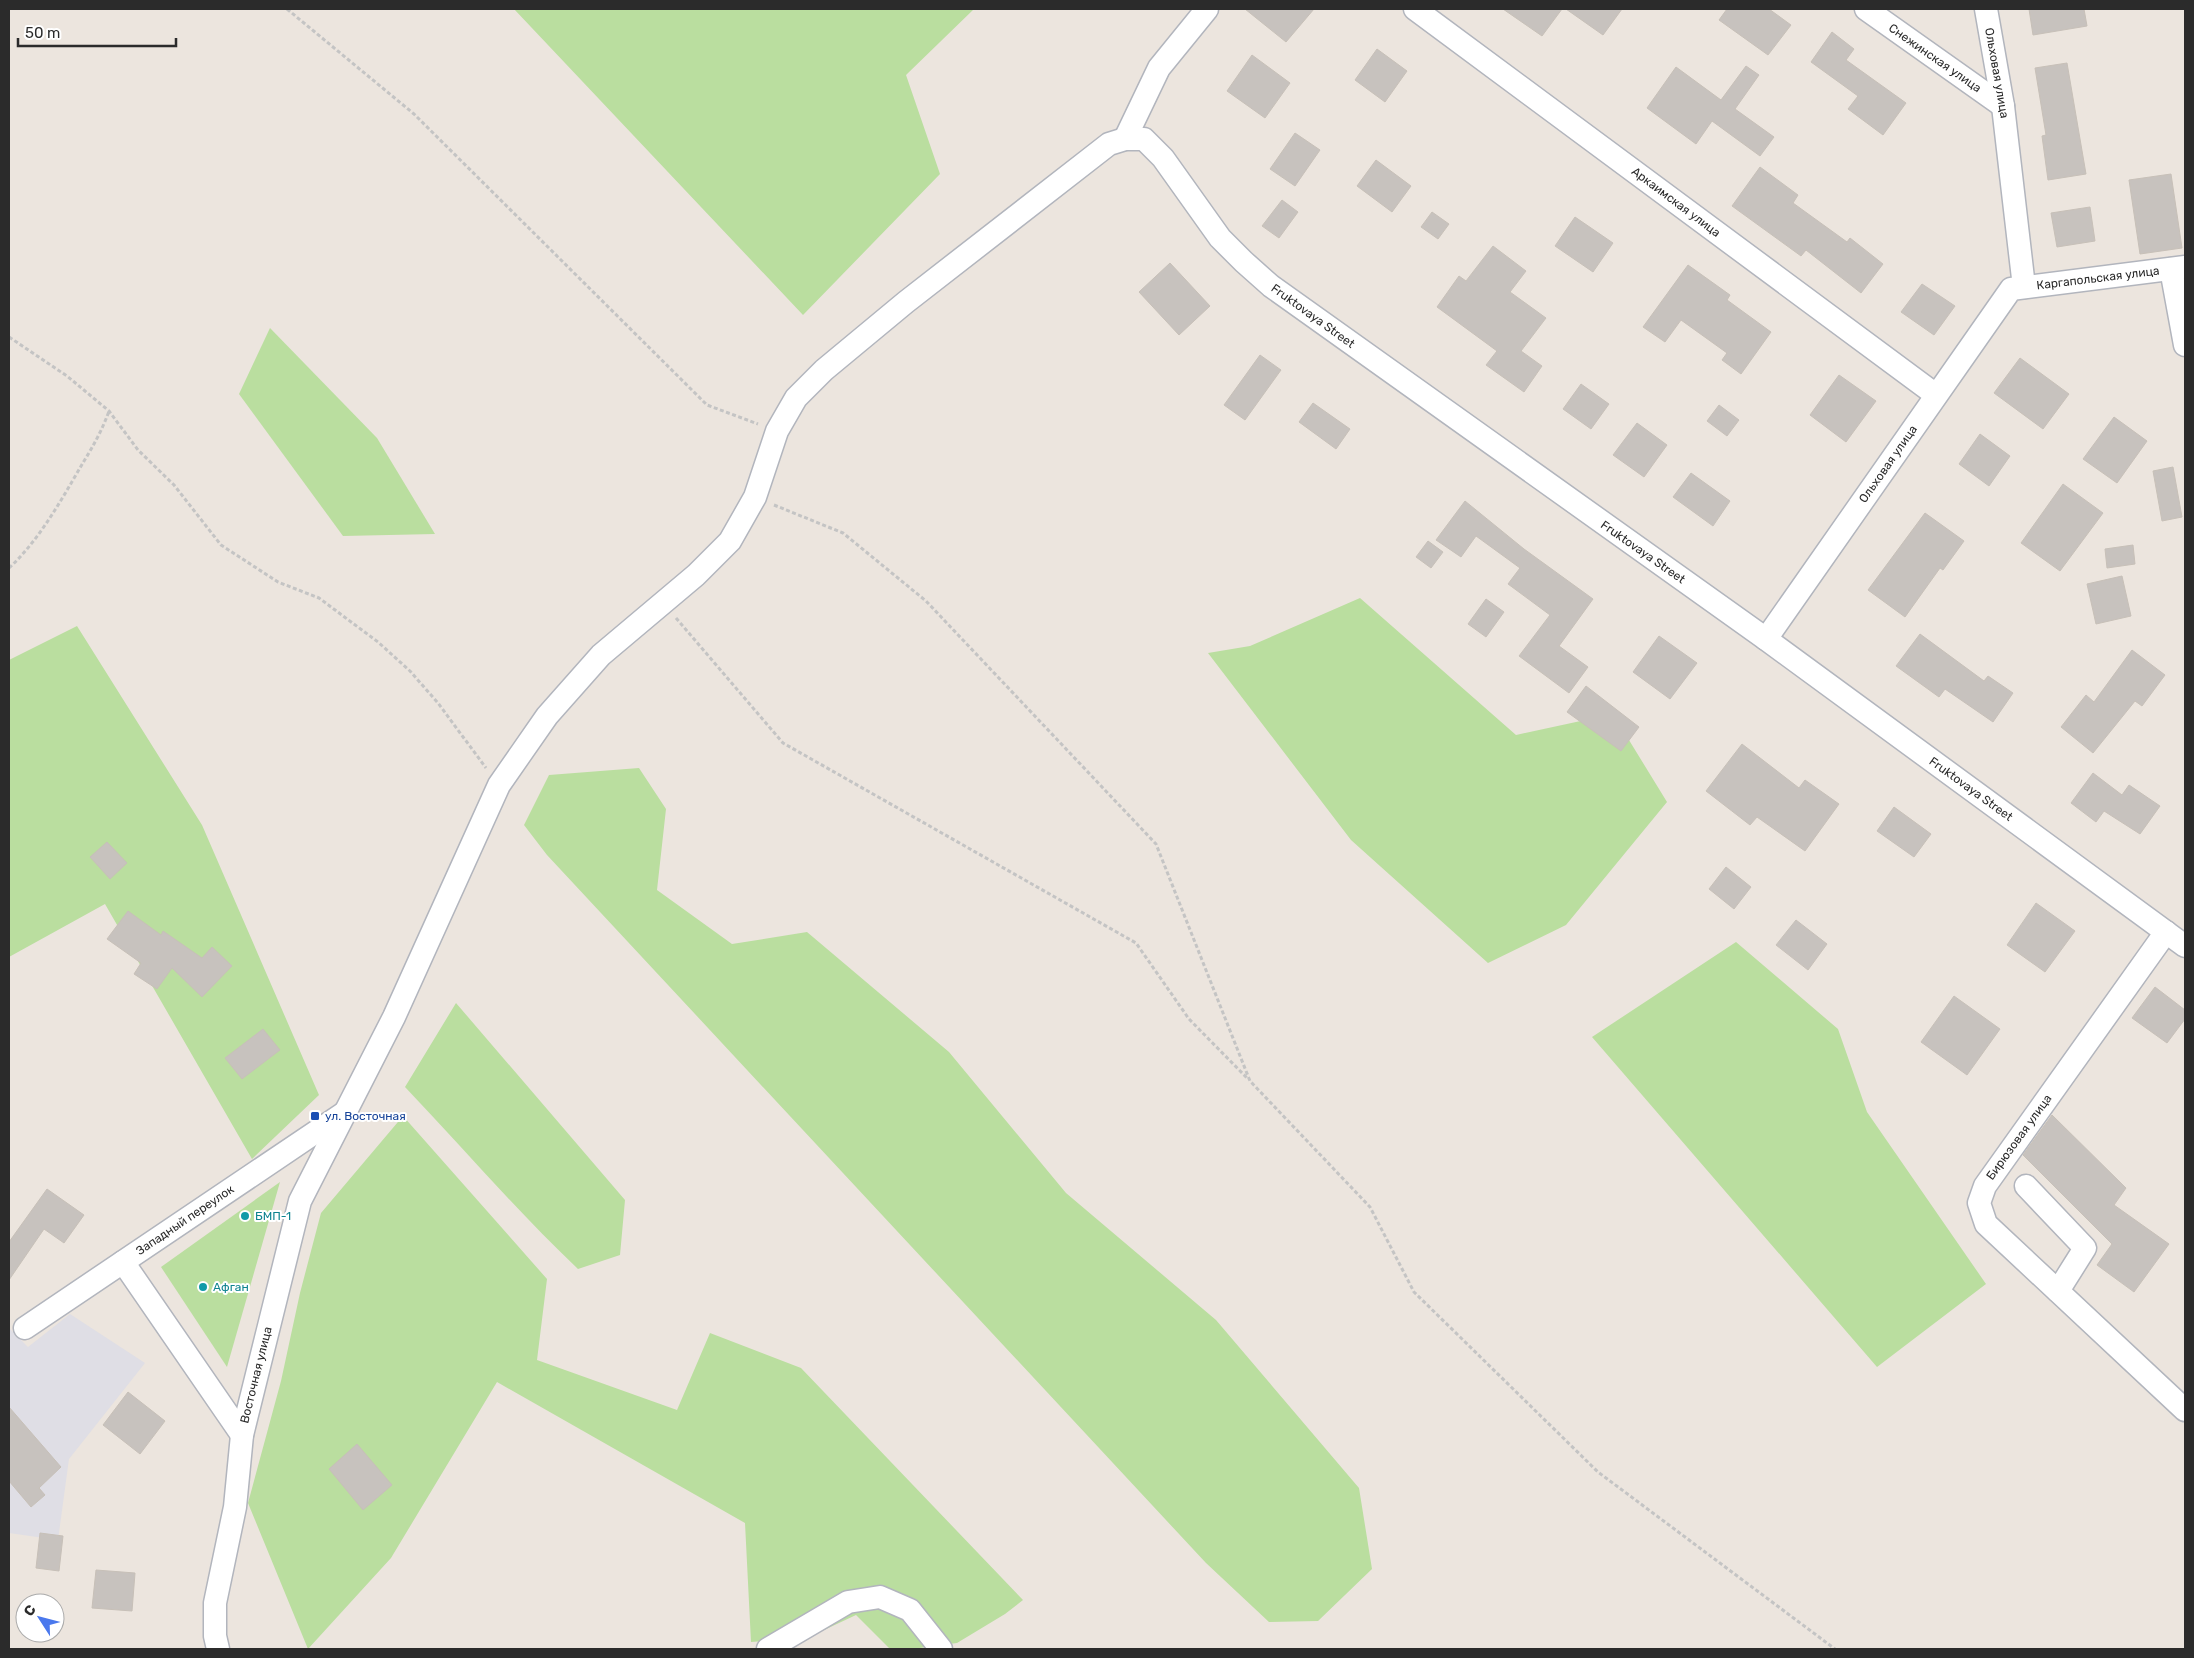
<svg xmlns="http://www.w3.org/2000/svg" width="2194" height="1658" font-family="Rubik,sans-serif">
<rect width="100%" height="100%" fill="#ece5de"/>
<path fill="#dfdee5" d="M70,1314L145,1363L69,1459L58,1540L9,1533V1328L28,1347Z"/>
<g fill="#bade9f">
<path d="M514,9H974L906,75L940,174L803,315Z"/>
<path d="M270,328L377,438L435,534L343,536L239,394Z"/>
<path d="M1360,598L1516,735L1613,714L1667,802L1566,925L1488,963L1351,840L1208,653L1250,646Z"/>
<path d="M77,626L202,825L319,1095L252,1159L105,904L9,957V660Z"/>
<path d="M639,768L666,809L657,890L732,944L807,932L949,1052L1066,1193L1216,1320L1359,1488L1372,1569L1318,1621L1269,1622L1206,1563L547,855L524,825L549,775Z"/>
<path d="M1736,942L1838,1029L1867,1112L1986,1284L1877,1367L1592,1037Z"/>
<path d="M456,1003L625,1200L620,1255L578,1269C517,1211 463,1148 405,1087Z"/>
<path d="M403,1116L547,1279L537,1360L677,1410L710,1333L801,1368L1023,1600L1005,1614L957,1643L912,1649H890L856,1615L807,1638L751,1642L745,1523L497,1382L391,1558L308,1649L248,1503L281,1381L300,1293L321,1213Z"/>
<path d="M280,1182L227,1367L161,1267Z"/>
</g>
<g fill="#c7c2be" stroke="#c7c0b8">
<path d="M1245,9H1314L1286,42Z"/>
<path d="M1503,9H1562L1542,36Z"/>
<path d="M1566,9H1622L1603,35Z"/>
<path d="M1727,9H1769L1791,25L1768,55L1719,20Z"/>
<path d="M2029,9H2084L2087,26L2033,35Z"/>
<path d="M1832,32L1854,49L1846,60L1906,103L1883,135L1848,109L1858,96L1811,62Z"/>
<path d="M1377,49L1407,71L1385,102L1355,80Z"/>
<path d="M1252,55L1290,83L1265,118L1227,91Z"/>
<path d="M2067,63L2086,174L2048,180L2042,136L2046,135L2035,68Z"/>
<path d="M1746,66L1759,75L1735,109L1774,137L1760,156L1712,121L1696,144L1647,108L1676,67L1721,100Z"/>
<path d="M1295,133L1320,150L1295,186L1270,169Z"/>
<path d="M1376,160L1411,186L1392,212L1357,186Z"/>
<path d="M1760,167L1798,195L1793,203L1847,242L1850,238L1883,264L1861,293L1806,250L1801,256L1732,206Z"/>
<path d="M2171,174L2182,248L2140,254L2129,180Z"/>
<path d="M1282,200L1298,212L1279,238L1262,226Z"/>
<path d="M2090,207L2095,241L2057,247L2051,213Z"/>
<path d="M1432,212L1449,224L1438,239L1421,227Z"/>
<path d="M1575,217L1613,243L1593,272L1555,246Z"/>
<path d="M1493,246L1526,271L1510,292L1546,318L1521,351L1542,366L1524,392L1486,365L1497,351L1437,307L1459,276L1466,281Z"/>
<path d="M1170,263L1210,306L1179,335L1139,292Z"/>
<path d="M1688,265L1730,295L1727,300L1771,332L1741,374L1722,360L1727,353L1681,320L1665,342L1643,327Z"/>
<path d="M1922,284L1955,306L1934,335L1901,312Z"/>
<path d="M1260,355L1281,370L1245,420L1224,405Z"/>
<path d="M2020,358L2069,394L2043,429L1994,393Z"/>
<path d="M1839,375L1876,401L1846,442L1810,415Z"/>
<path d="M1581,384L1609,404L1591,429L1563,409Z"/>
<path d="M1313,403L1350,429L1336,449L1299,422Z"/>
<path d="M1719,405L1739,420L1727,436L1707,421Z"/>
<path d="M2114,417L2147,441L2117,483L2083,459Z"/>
<path d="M1637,423L1667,445L1644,477L1613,455Z"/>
<path d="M1980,434L2010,456L1989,486L1959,464Z"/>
<path d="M2173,467L2182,517L2162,521L2153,471Z"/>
<path d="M1691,473L1730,501L1713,526L1673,497Z"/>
<path d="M2063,484L2103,513L2060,571L2021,543Z"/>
<path d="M1465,501L1524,549L1593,599L1559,646L1588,667L1569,693L1519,656L1550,615L1508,584L1520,568L1476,536L1461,557L1436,540Z"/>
<path d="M1925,513L1964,541L1943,570L1940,568L1905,617L1868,590Z"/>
<path d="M1428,541L1443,552L1431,568L1416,557Z"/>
<path d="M2133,545L2135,564L2107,568L2105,549Z"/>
<path d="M2122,576L2131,616L2096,624L2087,584Z"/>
<path d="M1486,599L1504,612L1486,637L1468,624Z"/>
<path d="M1920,634L1984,681L1988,676L2013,693L1993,722L1945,689L1939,697L1896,666Z"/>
<path d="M1659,636L1697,663L1670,699L1633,672Z"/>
<path d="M2132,650L2165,675L2142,706L2135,701L2093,753L2061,727L2086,695L2094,702Z"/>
<path d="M1586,686L1639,727L1621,751L1567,712Z"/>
<path d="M1742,744L1799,788L1805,780L1839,804L1805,851L1757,817L1750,825L1706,791Z"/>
<path d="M2093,773L2122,795L2129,785L2160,806L2140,834L2104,811L2096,822L2071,803Z"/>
<path d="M1894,807L1931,834L1914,857L1877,831Z"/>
<path d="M107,842L127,863L110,879L90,857Z"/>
<path d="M1726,867L1751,887L1734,909L1709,889Z"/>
<path d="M2036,903L2075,931L2045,972L2007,945Z"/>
<path d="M128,911L161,935L163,931L202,958L212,947L232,966L202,997L172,968L157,989L134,974L141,963L107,939Z"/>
<path d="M1796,920L1827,944L1808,970L1776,945Z"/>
<path d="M2155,987L2185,1010V1019L2167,1043L2132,1018Z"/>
<path d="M1954,996L2000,1029L1967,1075L1921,1042Z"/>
<path d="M263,1029L280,1050L242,1079L225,1058Z"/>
<path d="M2052,1115L2126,1188L2114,1205L2169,1244L2134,1292L2097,1265L2112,1244L2023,1155Z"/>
<path d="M47,1189L84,1215L64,1243L44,1229L9,1280V1242Z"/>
<path d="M128,1392L165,1421L140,1454L103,1425Z"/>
<path d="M9,1407L61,1467L39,1488L45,1495L31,1507L9,1481Z"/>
<path d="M357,1444L392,1485L363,1510L329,1469Z"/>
<path d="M40,1533L63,1536L59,1571L36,1568Z"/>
<path d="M96,1570L135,1573L132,1611L92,1608Z"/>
</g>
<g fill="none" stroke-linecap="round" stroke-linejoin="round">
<defs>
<g id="minor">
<path d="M1415,9L1936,395"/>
<path d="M1866,9L2003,106"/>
<path d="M1986,9L2003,106L2024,287"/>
<path d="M1125,139L1159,68L1207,9"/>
<path d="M2171,269L2185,345"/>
<path d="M1766,639L2011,289L2185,267"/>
<path d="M2166,932L1985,1186L1979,1203L1986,1224L2185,1410"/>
<path d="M2026,1186L2085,1248L2058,1291"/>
<path d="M123,1262L242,1435"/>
<path d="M25,1328L344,1113"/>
<path d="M218,1649L215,1636V1603L235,1507L242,1435L300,1201L394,1017L499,785L547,716L601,655L696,575L730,541L755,497L777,431L796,398L824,370L906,302L1109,144L1125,139H1144L1163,158L1220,238L1244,262L1271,286L1766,639L2185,946"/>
<path d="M768,1649L848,1602L880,1597L910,1610L941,1649"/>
</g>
</defs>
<use href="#minor" stroke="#b2b5bd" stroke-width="25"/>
<g stroke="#c4c4c4" stroke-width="3" stroke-dasharray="4 2.5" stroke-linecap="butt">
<path d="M287,9L414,114L707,405L758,424"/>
<path d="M9,337L67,376L109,411L138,450L174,485L221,545L278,582L319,598L378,642L410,671L438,703L486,768"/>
<path d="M774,505L843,533L926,601L1156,844L1250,1081L1370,1207L1414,1292L1598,1472L1835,1649"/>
<path d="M9,568C35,544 55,511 73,480C87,455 99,439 109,411"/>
<path d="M676,618L783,743L1136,943L1189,1019L1248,1079"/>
</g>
<use href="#minor" stroke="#fff" stroke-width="22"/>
</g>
<rect fill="#1a4fb4" stroke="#fff" stroke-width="2" x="310" y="1111" width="10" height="10" rx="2.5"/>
<g fill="#0f9aa8" stroke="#fff" stroke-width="2">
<circle cx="245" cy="1216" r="5"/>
<circle cx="203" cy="1287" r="5"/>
</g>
<g text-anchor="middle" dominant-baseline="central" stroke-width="4" stroke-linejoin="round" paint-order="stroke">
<g font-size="12" fill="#2b2b2b" stroke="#fff">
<text transform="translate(1935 58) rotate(35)">Снежинская улица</text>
<text transform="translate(1997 73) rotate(80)">Ольховая улица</text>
<text transform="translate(1676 202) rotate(37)">Аркаимская улица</text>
<text transform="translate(2098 278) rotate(-7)">Каргапольская улица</text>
<text transform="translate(1313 316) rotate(36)">Fruktovaya Street</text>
<text transform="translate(1888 464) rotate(-55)">Ольховая улица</text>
<text transform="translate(1643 552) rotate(35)">Fruktovaya Street</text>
<text transform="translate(1971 789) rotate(36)">Fruktovaya Street</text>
<text transform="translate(2019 1137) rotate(-54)">Бирюзовая улица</text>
<text transform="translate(185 1220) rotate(-34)">Западный переулок</text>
<text transform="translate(256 1375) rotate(-76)">Восточная улица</text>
</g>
<g font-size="12" fill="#164399" stroke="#fff" text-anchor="start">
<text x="325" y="1116">ул. Восточная</text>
</g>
<g font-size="12" fill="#0d838f" stroke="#fff" text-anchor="start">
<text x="255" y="1216">БМП-1</text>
<text x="213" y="1287">Афган</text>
</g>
</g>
<rect width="2194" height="1658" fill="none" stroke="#2b2b2b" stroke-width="20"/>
<g transform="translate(40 1618) rotate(306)"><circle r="24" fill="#ffffff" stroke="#aaaaaa"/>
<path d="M0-4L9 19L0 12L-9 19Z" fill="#4a78ed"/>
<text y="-8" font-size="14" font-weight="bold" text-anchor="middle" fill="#2b2b2b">С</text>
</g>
<path d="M18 38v8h158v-8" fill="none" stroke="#2b2b2b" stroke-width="2.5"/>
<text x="25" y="38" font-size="15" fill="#2b2b2b" stroke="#ffffff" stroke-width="4" paint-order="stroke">50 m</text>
</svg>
